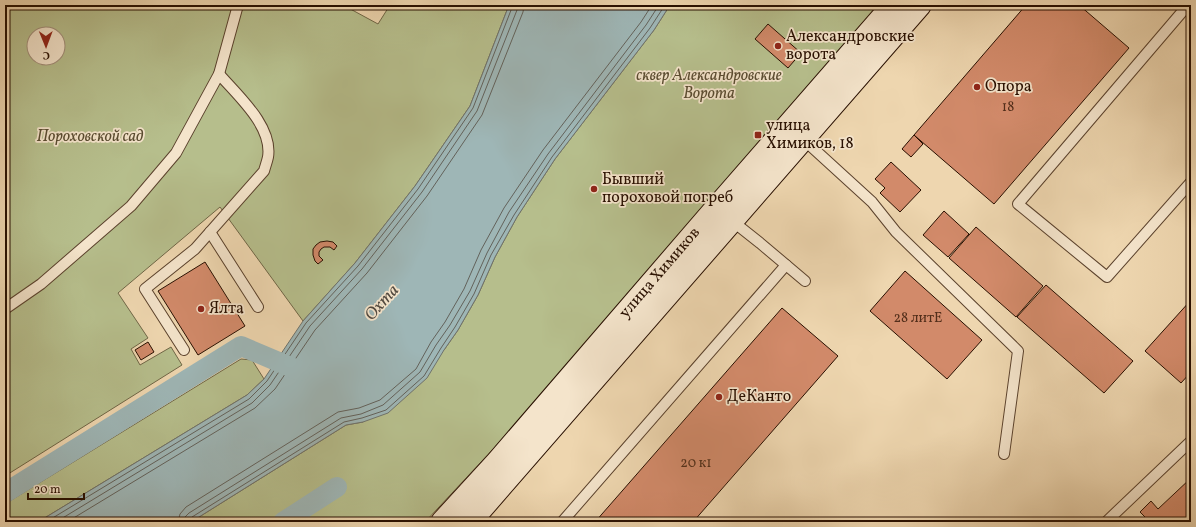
<svg xmlns="http://www.w3.org/2000/svg" width="1196" height="527" font-family="Vollkorn,serif">
<rect width="100%" height="100%" fill="#eed6af"/>
<filter id="stains"><feTurbulence type="fractalNoise" baseFrequency=".005" numOctaves="4"/><feColorMatrix values="0 0 0 0 .2 0 0 0 0 .09 0 0 0 0 .02 0 0 0 .5 -.17"/></filter>
<radialGradient id="worn" r=".72"><stop offset=".6" stop-color="#630" stop-opacity="0"/><stop offset="1" stop-color="#630" stop-opacity=".3"/></radialGradient>
<g fill="#b6be8c" stroke="#6f6646" fill-rule="evenodd">
<path d="M5,5H343L378,24L390,5H509L470,106L415,186L355,263L303,321L220,207L118,293L148,338L131,349L140,365L171,347L182,365L5,476ZM34,34H58V58H34Z"/>
<path d="M670,5H882L523,417L425,522H191L346,425L363,422L444,350L458,330L478,295L495,257L517,217L555,159L654,30Z"/>
<path d="M241,359L252,360L264,379L247,395L38,522H5V504Z"/>
</g>
<path fill="#9eb6b6" stroke="#6f736d" d="M509,5H670L654,30L555,159L517,217L495,257L478,295L458,330L444,350L427,378L388,413L363,422L346,425L191,522H38L247,395L264,379L303,321L355,263L415,186L470,106Z"/>
<g fill="none" stroke-linecap="round" stroke-linejoin="round">
<g stroke="#63625b" stroke-width="1">
<path d="M46,522L249,399L267,381L306,323L358,266L418,189L473,108L513,5"/>
<path d="M56,522L252,403L270,385L310,326L362,269L422,192L477,111L517,10L518,5"/>
<path d="M67,522L255,408L275,389L315,330L367,273L427,196L482,115L523,12L524,5"/>
<path d="M178,522L180,514L186,507L338,412L359,408L380,400L416,369L431,342L445,322L464,289L481,250L504,208L543,150L641,22L652,5"/>
<path d="M184,522L185,517L189,513L341,418L361,414L383,405L420,372L436,345L450,325L470,291L487,253L509,212L548,154L646,25L659,5"/>
<path d="M189,522L190,519L192,517L344,422L362,418L386,410L424,376L441,348L455,327L474,294L491,255L514,215L552,157L650,28L665,5"/>
</g>
<g stroke="#9eb6b6" stroke-width="20">
<path d="M5,493L241,346L300,371"/>
<path d="M283,522L337,487"/>
</g>
</g>
<g fill="#d28a6a" stroke="#280f00">
<path d="M1026,5H1079L1129,48L994,204L914,135Z"/>
<path d="M768,24L801,53L788,68L755,39Z"/>
<path d="M914,135L923,144L911,157L902,149Z"/>
<path d="M891,162L921,190L900,212L880,193L885,188L875,179Z"/>
<path d="M944,211L969,234L948,257L923,235Z"/>
<path d="M976,227L1043,286L1016,317L949,258Z"/>
<path d="M327,241L333,242L337,246L334,250L330,247H324L321,249L319,252V256L323,260L318,264L315,261L313,255V249L316,245L320,242Z"/>
<path d="M205,262L245,326L198,355L158,291Z"/>
<path d="M905,271L982,340L947,379L870,311Z"/>
<path d="M1046,285L1133,361L1104,393L1017,317Z"/>
<path d="M1191,300V372L1181,383L1145,351Z"/>
<path d="M782,308L838,356L693,522H595Z"/>
<path d="M148,342L154,352L141,360L135,350Z"/>
<path d="M1191,478V522H1150L1140,512L1151,501L1158,509Z"/>
</g>
<g fill="none" stroke-linecap="round" stroke-linejoin="round">
<defs>
<g id="lane">
<path d="M1188,5L1018,204L1107,277L1191,182"/>
<path d="M803,139L872,202L896,232L1018,351L1004,454"/>
<path d="M731,220L760,243L805,281"/>
<path d="M210,232L258,307"/>
<path d="M5,309L41,284L131,206L176,153L219,74L238,5"/>
<path d="M184,350L145,289L195,249L264,171C265,167 267,162 268,157C273,126 237,95 219,74"/>
<path d="M562,522L786,265"/>
<path d="M1106,522L1191,441"/>
</g>
<g id="secondary">
<path id="s1" d="M442,522L497,462L716,208L893,5"/>
<path d="M470,522L920,5"/>
</g>
</defs>
<use href="#lane" stroke="#5a412c" stroke-width="12"/>
<use href="#secondary" stroke="#280f00" stroke-width="24"/>
<use href="#lane" stroke="#f4e4cb" stroke-width="10"/>
<use href="#secondary" stroke="#f4e4cb" stroke-width="22"/>
</g>
<g fill="#8f2418" stroke="#f4e4cb" stroke-width="1.5">
<circle cx="778" cy="46" r="4"/>
<circle cx="977" cy="87" r="4"/>
<rect x="754" y="131" width="8" height="8" rx="2"/>
<circle cx="594" cy="189" r="4"/>
<circle cx="201" cy="309" r="4"/>
<circle cx="719" cy="397" r="4"/>
</g>
<g text-anchor="middle" dominant-baseline="central" stroke-width="3.5" stroke-linejoin="round" paint-order="stroke">
<g font-size="14" fill="#522e1a">
<text x="1008" y="107">18</text>
<text x="918" y="318">28 литЕ</text>
<text x="696" y="463">20 к1</text>
</g>
<g font-size="16" fill="#280f00" stroke="#f4e4cb" text-anchor="start">
<text x="786" y="37">Александровские<tspan x="786" dy="18">ворота</tspan></text>
<text x="985" y="87">Опора</text>
<text x="766" y="126">улица<tspan x="766" dy="18">Химиков, 18</tspan></text>
<text x="602" y="180">Бывший<tspan x="602" dy="18">пороховой погреб</tspan></text>
<text x="209" y="309">Ялта</text>
<text x="727" y="397">ДеКанто</text>
</g>
<g font-size="16" font-style="italic" fill="#5a4c31" stroke="#f4e4cb">
<text x="709" y="76">сквер Александровские<tspan x="709" dy="18">Ворота</tspan></text>
<text x="90" y="137">Пороховской сад</text>
</g>
<g font-size="16" fill="#280f00" stroke="#f4e4cb">
<text stroke="none"><textPath href="#s1" startOffset="331">улица Химиков</textPath></text>
</g>
<g font-size="17" font-style="italic" fill="#514940" stroke="#f4e4cb">
<text transform="translate(382 303) rotate(-48)">Охта</text>
</g>
</g>
<rect width="1196" height="527" fill="none" stroke="#eed6af" stroke-width="20"/>
<rect x="6" y="6" width="1184" height="515" fill="none" stroke="#280f00" stroke-width="2"/>
<rect x="10" y="10" width="1176" height="507" fill="none" stroke="#280f00"/>
<g transform="translate(46 46) rotate(179)"><circle r="19" fill="#f4e4cb" stroke="#a28f7a"/>
<path d="M0-3L7 15L0 10L-7 15Z" fill="#8f2418"/>
<text y="-6" font-size="11" font-weight="bold" text-anchor="middle" fill="#280f00">С</text>
</g>
<path d="M28 493v6h56v-6" fill="none" stroke="#280f00" stroke-width="2"/>
<text x="34" y="493" font-size="12" fill="#280f00" stroke="#f4e4cb" stroke-width="3" paint-order="stroke">20 m</text>
<rect width="100%" height="100%" filter="url(#stains)"/>
<rect width="100%" height="100%" fill="url(#worn)"/>
</svg>
